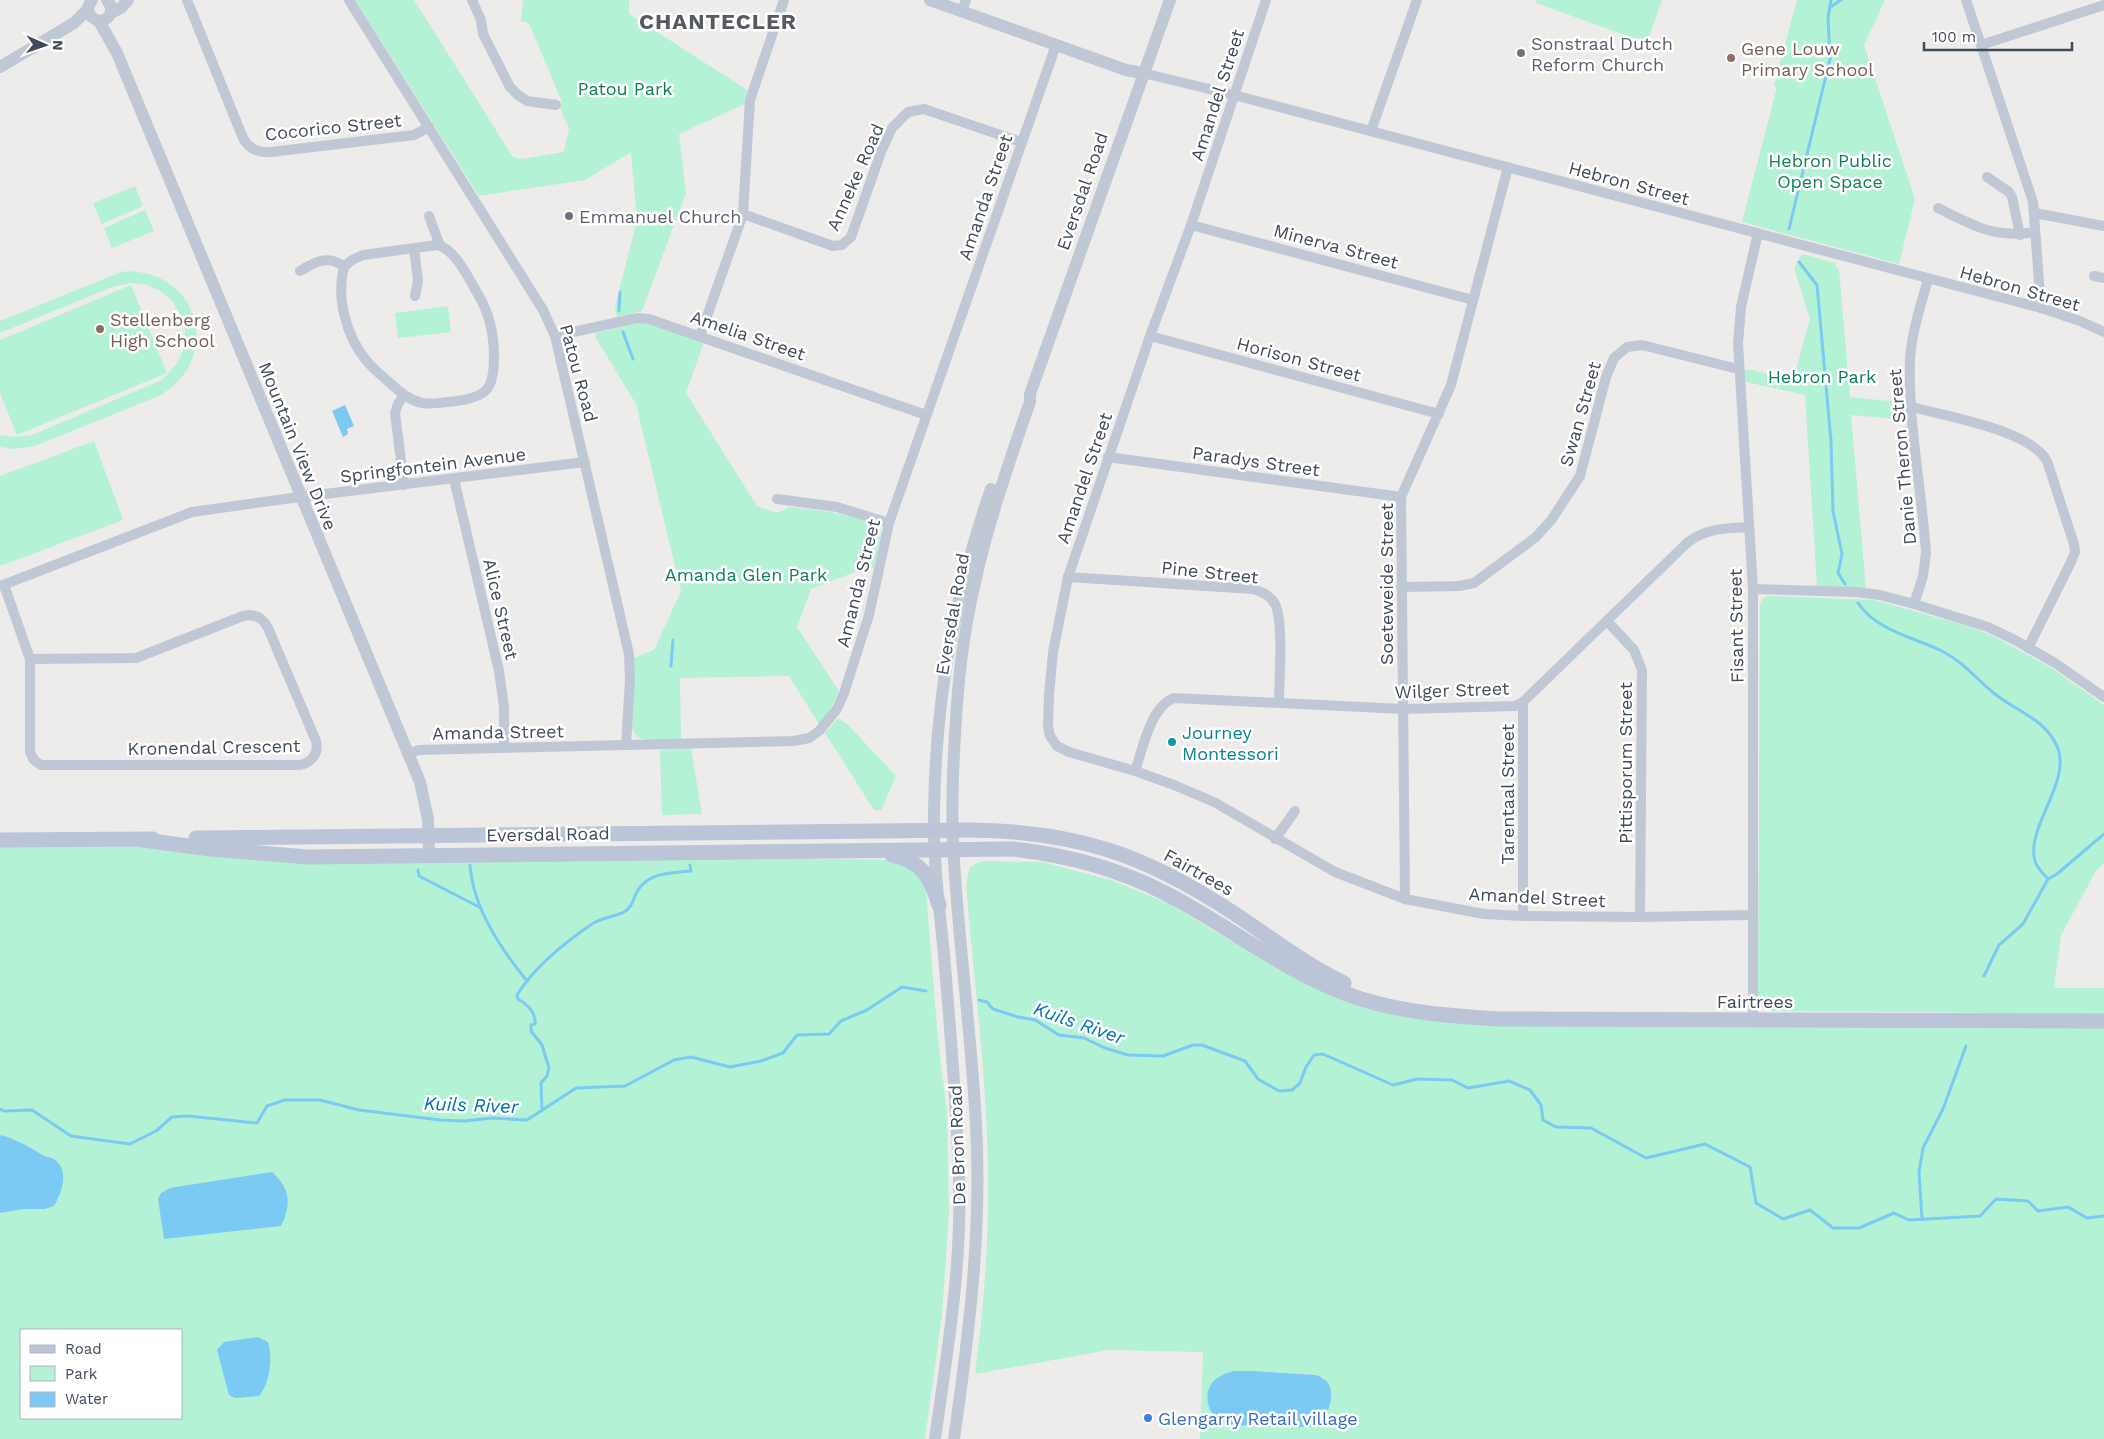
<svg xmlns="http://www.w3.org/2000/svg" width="2104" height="1439" font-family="'Work Sans',sans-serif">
<rect width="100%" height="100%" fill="#eeebeb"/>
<g fill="#b3f2d4" fill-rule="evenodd">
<path d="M355,0H414L513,157L522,159L564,152L569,128L561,111V100L529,23L521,21L523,0H629V14L747,90L745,104L679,134L686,193L642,311L617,317L615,307L637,220L631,152L585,180L479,196Z"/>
<path d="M1537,0H1662L1647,43L1536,3Z"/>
<path d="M1797,0H1885L1864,45L1915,199L1899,264L1742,222L1777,87L1774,85Z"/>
<path d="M135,186L143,206L102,224L93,203Z"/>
<path d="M145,210L154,231L112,248L104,228Z"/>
<path d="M1802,254L1836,263V268L1839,269L1850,397L1908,403L1909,420L1851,415L1866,589L1817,586L1805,395L1746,382L1744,371L1748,369L1793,381L1810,319L1794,268Z"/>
<path d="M121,272C196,265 226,356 161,395L35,446L14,449L0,447V435L15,437L32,435L162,380L178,362L184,347L185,331L181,316L173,302L161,291L147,285L131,283L115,286L0,333V321Z"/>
<path d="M131,285L167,373L17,435L0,393V340Z"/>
<path d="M448,306L451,332L398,338L395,313Z"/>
<path d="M643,322L704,342L686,393L757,506C771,510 776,517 788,507C808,509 871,514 881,531L874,568L868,567L811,589L797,627L839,691L830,710L819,724L789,676L680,678L681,739C666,739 635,747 632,727L634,658L654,650L681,591L636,404L596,338L595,333Z"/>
<path d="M94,441L123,520L0,566V476Z"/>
<path d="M1769,596L1874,600L1971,627L1993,636L2050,667L2104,705V863L2097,869L2061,935L2054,988H2104V1014L1771,1011L1763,1007L1758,998L1760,604L1763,598Z"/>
<path d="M838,718L848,725L896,776L881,810H874L825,733Z"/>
<path d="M691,748L702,814L662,815L660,750Z"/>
<path d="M0,844L142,845L337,863L768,858L901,860C912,868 923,877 926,891L938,1040L947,1111L949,1214L942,1315L925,1439H0ZM21,1330H181V1418H21Z"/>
<path d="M981,861L1042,862L1111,880L1170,904L1229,940L1361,1004L1424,1019L2104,1027V1439H1200L1203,1352L1109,1350L975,1374C984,1307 989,1241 988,1173C987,1077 974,981 966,885L970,867ZM1233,1371H1254L1316,1375L1325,1378L1319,1426L1230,1425Z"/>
</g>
<g fill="#7ccaf3">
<path d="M345,405L354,426L347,429L348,434L343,437L332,411Z"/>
<path d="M0,1135C13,1138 28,1146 39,1153C43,1156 49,1157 54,1159C70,1170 62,1193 54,1206L45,1209H24L0,1213Z"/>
<path d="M272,1172C290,1188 292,1204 281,1226L164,1239L158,1199L161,1193L170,1188Z"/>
<path d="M258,1337L268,1342C273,1357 270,1383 259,1396L235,1398L229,1395L217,1350L224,1342Z"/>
<path d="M1233,1371H1254L1316,1375C1340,1383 1330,1406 1323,1424L1310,1427L1230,1425C1213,1421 1202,1403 1210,1386C1215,1377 1224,1374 1233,1371Z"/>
</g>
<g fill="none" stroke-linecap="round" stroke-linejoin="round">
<g stroke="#7ccaf3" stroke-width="3">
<path d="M1829,8L1841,0"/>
<path d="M1789,229L1830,59L1828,18L1831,0"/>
<path d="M1799,262L1817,285L1831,441L1833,511L1842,554L1838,573L1845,584"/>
<path d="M619,311L620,292"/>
<path d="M623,332L633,359"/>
<path d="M1858,603C1877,631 1913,637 1942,651C1965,663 1976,679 1995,694C2016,711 2043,718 2056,744C2075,781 2022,829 2036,864C2039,869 2044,875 2048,879"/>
<path d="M671,666L673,640"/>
<path d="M470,865C473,908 501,949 527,981"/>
<path d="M418,870L419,876L481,908"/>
<path d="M1984,976L1999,945L2023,924L2048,879L2057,874L2104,834"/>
<path d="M979,1000L987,1002L993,1009L1018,1017L1035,1020L1059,1035L1084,1038L1105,1048L1128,1055L1163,1056L1193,1045H1202L1245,1061L1258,1079L1279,1091L1292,1090L1300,1083L1306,1067L1314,1055L1323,1054L1393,1085L1417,1079L1452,1080L1468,1088L1509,1081L1530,1090L1541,1105L1543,1120L1556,1127L1591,1128L1646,1158L1705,1144L1750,1167L1756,1203L1783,1219L1810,1210L1833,1228H1859L1894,1213L1909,1220L1980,1216L1996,1199L2028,1201L2038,1211L2068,1207L2087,1218L2104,1216"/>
<path d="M0,1109L4,1111L32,1110L71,1136L130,1144L156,1131L172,1117L188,1116L257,1123L267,1106L285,1100H320L359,1110L440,1120L465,1121L492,1118L527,1120L576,1088L625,1086L674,1060L691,1057L730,1067L761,1061L783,1053L797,1035L829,1034L841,1021L867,1010L902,987L926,991"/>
<path d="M542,1111L541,1083L547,1076L549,1068L542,1045L531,1031V1025L535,1024C536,1012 527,1004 518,999L517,995C535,966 564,943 592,924C601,918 614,917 624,912C633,907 633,898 638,890C649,872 672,873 691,871L690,865"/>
<path d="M1922,1219L1919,1172L1923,1148L1943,1109L1966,1046"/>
</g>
<g stroke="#bfc8d4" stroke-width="10">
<path d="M187,0L243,138C249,149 259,153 271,152L414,135L429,127"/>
<path d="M349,0L543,310L555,336L629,654L630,680L626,745"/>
<path d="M472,0L481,20L483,34L510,87L518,95L527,101L556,105"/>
<path d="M1266,0L1191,225L1150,336L1068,577L1053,652L1049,695L1048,726L1050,736L1057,746L1069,752L1135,771L1174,785L1214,802L1335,872L1405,899L1484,914L1523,916L1640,917L1752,915"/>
<path d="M1966,0L2033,202L2041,308"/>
<path d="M962,11L966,0"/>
<path d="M1981,45L2104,5"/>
<path d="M1143,73L1234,95L2041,308L2080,321L2104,332"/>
<path d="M1371,131L1417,0"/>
<path d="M1987,177L2009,192L2012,197L2020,235"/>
<path d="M1938,208C1973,225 1994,239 2035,232"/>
<path d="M2035,213L2104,226"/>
<path d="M743,214L833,246L842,245L851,237L881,152L892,128L908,112L924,109L1021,142"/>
<path d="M429,216L440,246"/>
<path d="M1191,225L1473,300"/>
<path d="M414,248L418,281L415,296"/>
<path d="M300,271C315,262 329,254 344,267C336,297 346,336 366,360C373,369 382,376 390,383C400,392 409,400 422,403C433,405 445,402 456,401C487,397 494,389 494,357C494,335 490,315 479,296C470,281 455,248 437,245L363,255L352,260L344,267"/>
<path d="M2094,276L2104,278"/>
<path d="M555,336L637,318L649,319L926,415"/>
<path d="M700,336L743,214L750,100L784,0"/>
<path d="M1150,336L1439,414"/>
<path d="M1912,407C1946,416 2030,430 2047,461L2074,544L2075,552L2071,562L2028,648"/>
<path d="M1108,457L1401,497"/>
<path d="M454,479L499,671L504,707V748"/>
<path d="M404,485L395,413L398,404L404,395"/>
<path d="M777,499L837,507L889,523"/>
<path d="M1068,577L1253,589C1262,592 1270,595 1275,604C1284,622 1279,681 1279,703"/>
<path d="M4,585L30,659L136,658L243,616C255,613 263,618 268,628L316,741C319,754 312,762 300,765H41L34,760L30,752V659"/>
<path d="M0,586L192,512L292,498L585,462"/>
<path d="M1401,587L1459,586L1474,583L1536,537L1552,519L1580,476L1606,377L1614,358L1627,347L1642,345L1738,369"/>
<path d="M1753,589L1856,592L1880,595L1914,604L1988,627L2015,640L2055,663L2104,697"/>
<path d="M1914,604L1923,576L1926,553C1922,491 1908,424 1910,361C1911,334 1921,305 1928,279"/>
<path d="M1607,621L1634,650L1642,670L1640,917"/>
<path d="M407,754L419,750L794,741L809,738L819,731L837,709L844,693L869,615L889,523L1056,45"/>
<path d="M1135,771C1143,749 1150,707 1174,698L1403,709L1515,706L1523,702L1688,542C1708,528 1726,528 1749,527"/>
<path d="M1275,839L1295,811"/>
<path d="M1405,899L1401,497L1451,385L1508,167"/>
<path d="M1523,916V702"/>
<path d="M1753,1020V589L1738,343L1741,307L1758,233"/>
</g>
<g stroke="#bfc8d4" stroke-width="12">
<path d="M92,0C85,9 88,17 99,21C111,20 115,9 107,0"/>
<path d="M930,0L1126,70L1143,73"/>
<path d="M111,13L121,8L128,0"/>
<path d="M99,21L117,53L420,782L428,819L429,855"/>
<path d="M0,67L74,23L88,9"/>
<path d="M935,1439C947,1353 962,1267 959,1180C957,1104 950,1029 944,954C939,906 933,858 934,810C936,696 954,596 991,489"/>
<path d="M954,1439C969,1334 982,1230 976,1124C971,1031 958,938 953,845C951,797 954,741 958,692C966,590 996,498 1030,402V394L1170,0"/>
</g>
<g stroke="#bbc5d7" stroke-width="15">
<path d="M196,838L970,830C1075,831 1144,854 1232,912C1269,936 1304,964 1344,983"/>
<path d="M0,840L153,839"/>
<path d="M143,840L211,849L308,857L1013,849C1066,855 1117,868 1165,893C1226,924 1279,968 1344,993C1393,1012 1448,1016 1500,1019L2104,1021"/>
<path d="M892,855C922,862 930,876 939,905"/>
</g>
</g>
<g fill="#6b7280" stroke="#fff" stroke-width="2">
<circle cx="1521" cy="53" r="5"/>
<circle cx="569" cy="216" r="5"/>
</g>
<g fill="#8d6e63" stroke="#fff" stroke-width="2">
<circle cx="1731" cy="58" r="5"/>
<circle cx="100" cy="329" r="5"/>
</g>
<circle fill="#0f9aa8" stroke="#fff" stroke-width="2" cx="1172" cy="742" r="5"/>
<circle fill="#3f7fe0" stroke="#fff" stroke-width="2" cx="1148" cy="1418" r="5"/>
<g text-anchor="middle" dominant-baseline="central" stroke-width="5" stroke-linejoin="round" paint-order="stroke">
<g font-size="18" fill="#5b616d" stroke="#fff" text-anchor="start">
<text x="1531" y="43">Sonstraal Dutch<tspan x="1531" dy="21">Reform Church</tspan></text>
<text x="579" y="216">Emmanuel Church</text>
</g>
<g font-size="18" fill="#785e54" stroke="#fff" text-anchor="start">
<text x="1741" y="48">Gene Louw<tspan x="1741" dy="21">Primary School</tspan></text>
<text x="110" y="319">Stellenberg<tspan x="110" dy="21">High School</tspan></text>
</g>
<g font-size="18" fill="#0f7f56" stroke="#fff">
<text x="625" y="88">Patou Park</text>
<text x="1830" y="160">Hebron Public<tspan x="1830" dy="21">Open Space</tspan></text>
<text x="1822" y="376">Hebron Park</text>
<text x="746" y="574">Amanda Glen Park</text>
</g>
<g font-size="18" fill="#424b5a" stroke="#fff">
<text transform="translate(1217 95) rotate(-72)">Amandel Street</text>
<text transform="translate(333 127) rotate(-6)">Cocorico Street</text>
<text transform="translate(855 177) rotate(-66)">Anneke Road</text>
<text transform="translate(1629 183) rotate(15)">Hebron Street</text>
<text transform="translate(1082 191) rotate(-71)">Eversdal Road</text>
<text transform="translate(985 197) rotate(-71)">Amanda Street</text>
<text transform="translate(1336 246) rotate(15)">Minerva Street</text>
<text transform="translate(2020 288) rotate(16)">Hebron Street</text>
<text transform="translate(748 335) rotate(19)">Amelia Street</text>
<text transform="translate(1299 359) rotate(15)">Horison Street</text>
<text transform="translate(579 373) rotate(75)">Patou Road</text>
<text transform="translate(1580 414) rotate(-74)">Swan Street</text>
<text transform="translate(298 446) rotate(68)">Mountain View Drive</text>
<text transform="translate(1902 457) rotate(-95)">Danie Theron Street</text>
<text transform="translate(1256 461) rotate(8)">Paradys Street</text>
<text transform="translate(433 465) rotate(-7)">Springfontein Avenue</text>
<text transform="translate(1084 478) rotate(-71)">Amandel Street</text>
<text transform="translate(1210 572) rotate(6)">Pine Street</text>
<text transform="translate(858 583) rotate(-76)">Amanda Street</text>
<text transform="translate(1386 584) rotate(-90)">Soeteweide Street</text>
<text transform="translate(501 609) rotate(77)">Alice Street</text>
<text transform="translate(952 614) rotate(-80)">Eversdal Road</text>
<text transform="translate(1736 626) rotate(-91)">Fisant Street</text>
<text transform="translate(1452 690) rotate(-2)">Wilger Street</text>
<text transform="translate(498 732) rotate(-1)">Amanda Street</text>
<text transform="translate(214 747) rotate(-1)">Kronendal Crescent</text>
<text transform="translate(1625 763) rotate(-90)">Pittisporum Street</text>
<text transform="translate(1507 794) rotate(-90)">Tarentaal Street</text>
<text transform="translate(548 834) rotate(-1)">Eversdal Road</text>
<text transform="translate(1199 872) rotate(29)">Fairtrees</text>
<text transform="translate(1537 897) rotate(3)">Amandel Street</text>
<text x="1755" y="1001">Fairtrees</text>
<text transform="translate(957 1145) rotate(-92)">De Bron Road</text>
</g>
<g font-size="18" fill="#0d838f" stroke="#fff" text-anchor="start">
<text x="1182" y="732">Journey<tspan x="1182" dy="21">Montessori</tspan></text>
</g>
<g font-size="18" fill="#366cbe" stroke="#fff" text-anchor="start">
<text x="1158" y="1418">Glengarry Retail village</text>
</g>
<g font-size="19" font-style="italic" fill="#0072ae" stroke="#fff">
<text transform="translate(1079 1023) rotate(19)">Kuils River</text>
<text transform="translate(471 1105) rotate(2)">Kuils River</text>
</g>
<g font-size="22" font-weight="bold" letter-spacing="1" fill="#575a61" stroke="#fff">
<text x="718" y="21">CHANTECLER</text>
</g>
</g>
<rect x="20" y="1329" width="162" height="90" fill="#ffffff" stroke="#b3b7bd"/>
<rect x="30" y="1345" width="25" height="8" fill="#bbc5d7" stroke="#b3b7bd"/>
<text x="65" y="1354" font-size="15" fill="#424b5a">Road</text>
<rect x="30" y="1366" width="25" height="15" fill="#b3f2d4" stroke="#b3b7bd"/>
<text x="65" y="1379" font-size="15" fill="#424b5a">Park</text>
<rect x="30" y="1392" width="25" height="15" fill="#7ccaf3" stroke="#b3b7bd"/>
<text x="65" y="1404" font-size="15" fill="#424b5a">Water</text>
<g transform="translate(45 45) rotate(92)" stroke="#ffffff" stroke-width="4" paint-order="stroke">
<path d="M0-4L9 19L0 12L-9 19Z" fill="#424b5a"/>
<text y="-8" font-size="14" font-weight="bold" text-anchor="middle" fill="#424b5a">N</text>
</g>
<path d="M1924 42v8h148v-8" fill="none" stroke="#424b5a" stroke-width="2.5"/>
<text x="1932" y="42" font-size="15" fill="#424b5a" stroke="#ffffff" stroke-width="4" paint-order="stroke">100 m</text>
</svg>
